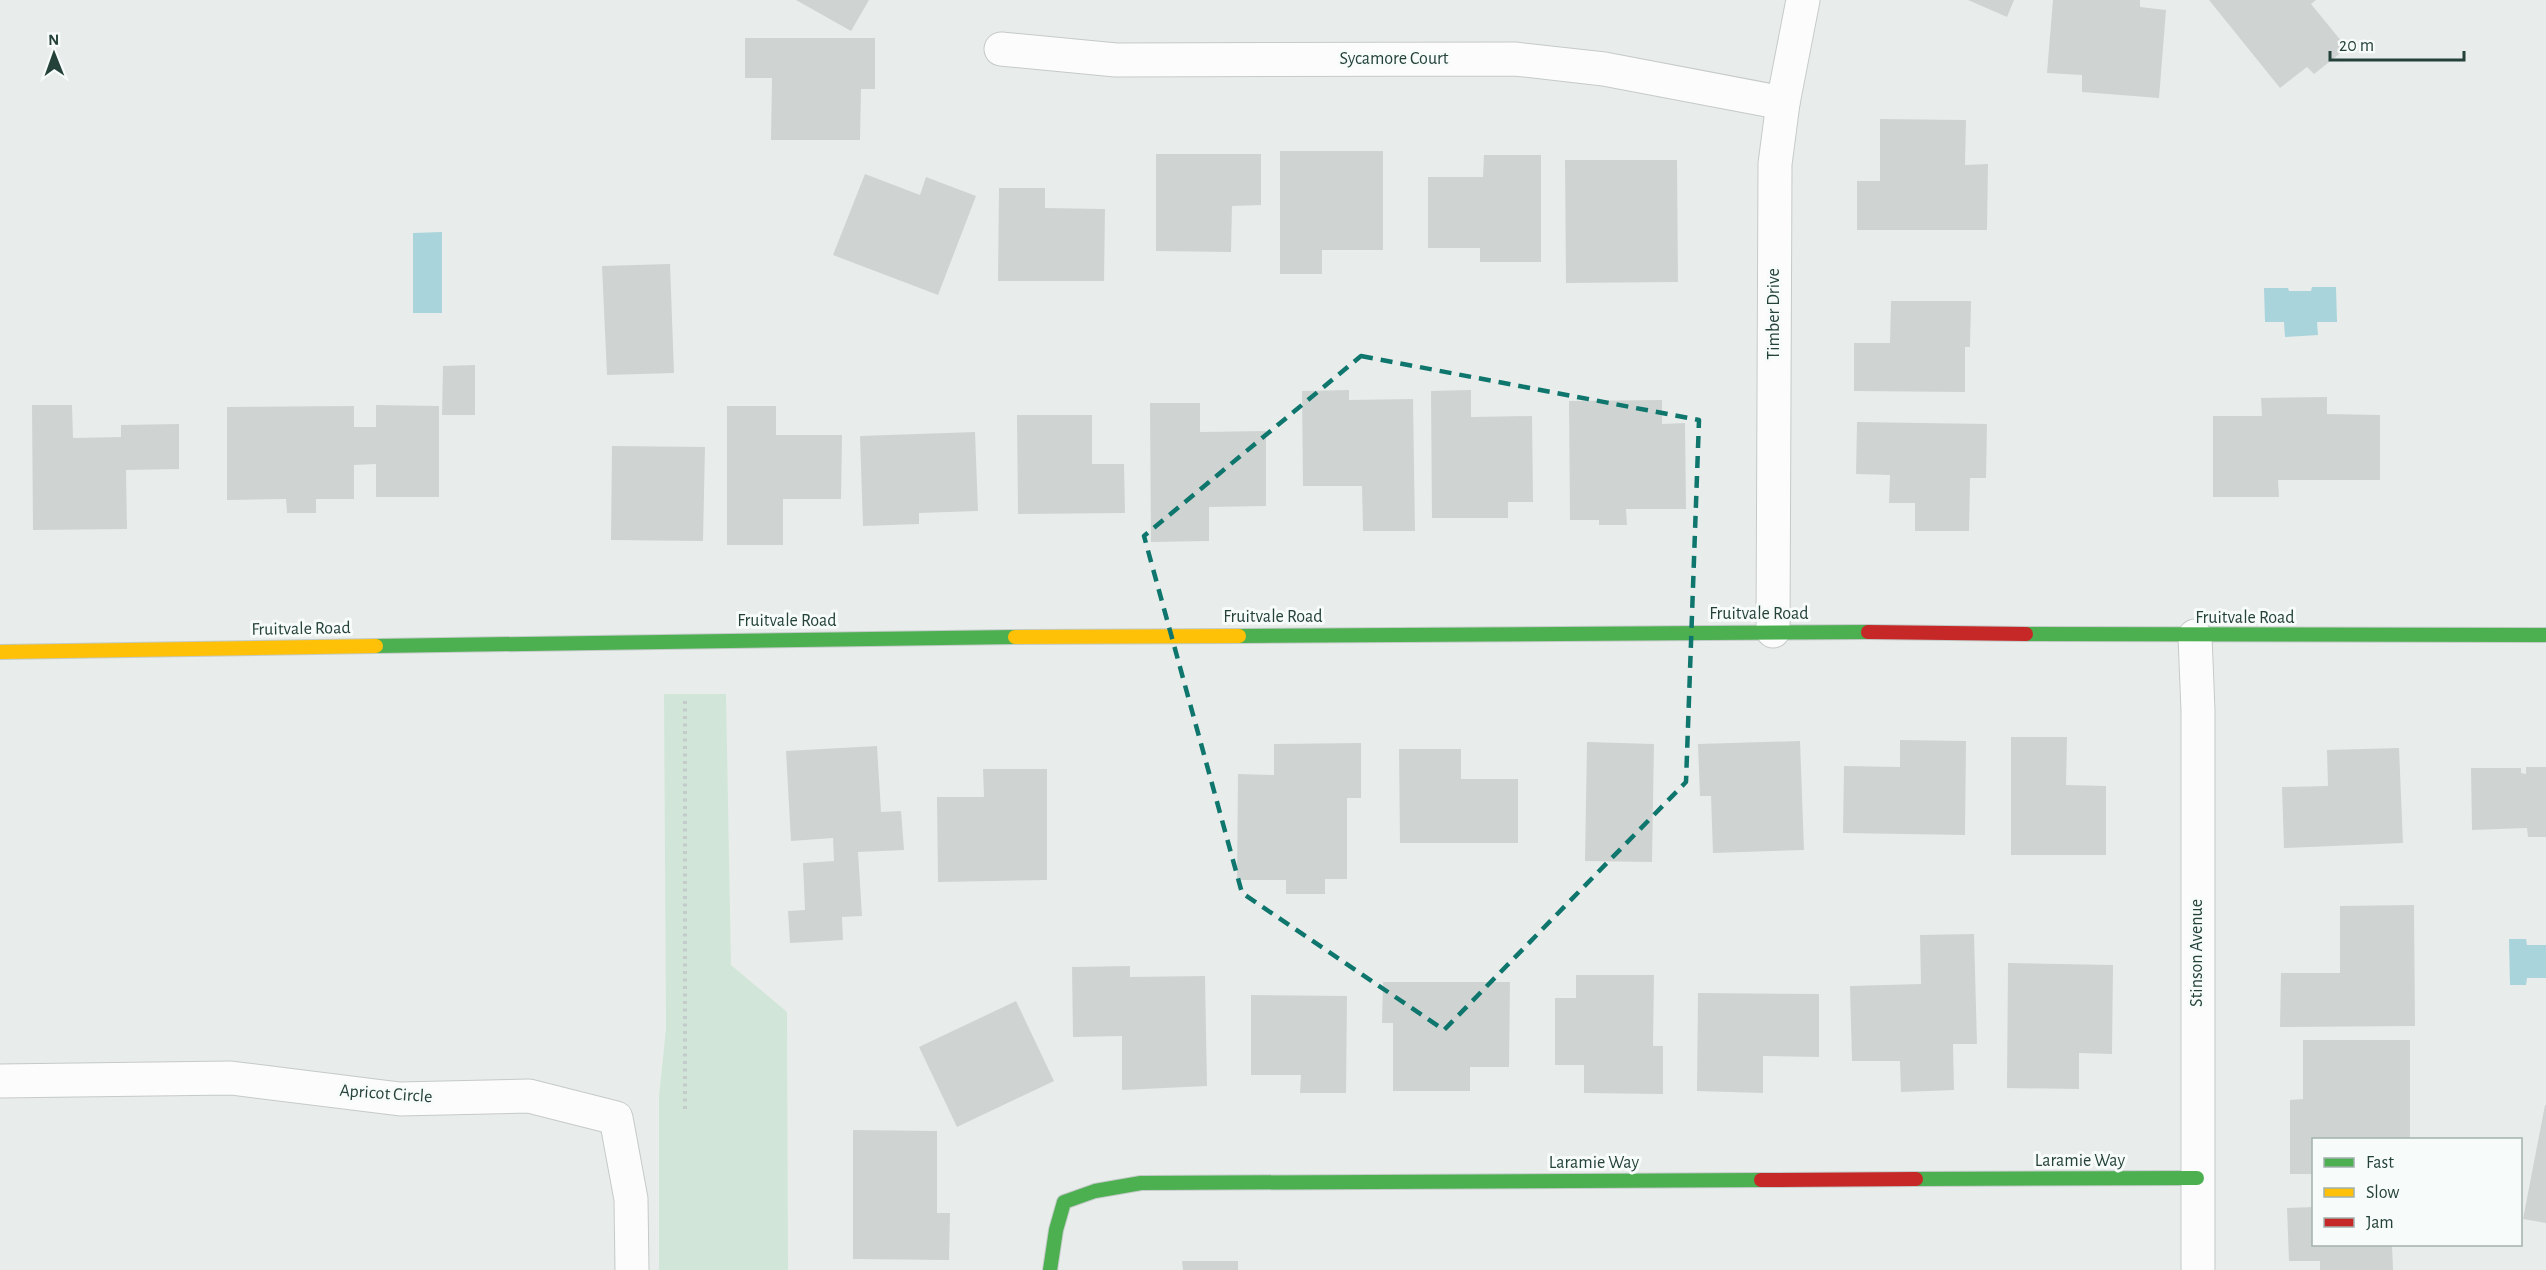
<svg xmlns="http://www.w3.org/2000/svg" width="2546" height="1270" font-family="'Alegreya Sans',sans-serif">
<rect width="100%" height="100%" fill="#e8edeb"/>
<path fill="#d1e6d8" d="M664,694H726L731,965L787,1012L788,1270H659V1096L666,1029Z"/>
<g fill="#a9d4db">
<path d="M442,232V313H413V233Z"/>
<path d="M2312,287H2336L2337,322H2317L2318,335L2285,337L2284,322H2265L2264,288H2288L2289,291H2311Z"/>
<path d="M2509,939H2526L2527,945H2546V978H2527L2526,985H2510Z"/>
</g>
<g fill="#cfd4d2">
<path d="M796,0H869L851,31Z"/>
<path d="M1968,0H2014L2007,17Z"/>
<path d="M2053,0H2140V7L2166,10L2159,98L2082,92V75L2047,73Z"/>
<path d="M2209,0H2316L2311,4L2347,48L2314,74L2307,67L2280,88Z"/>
<path d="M745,38H875V89H861L860,140H771L772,78H745Z"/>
<path d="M1880,119L1966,120L1965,165L1988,164L1987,230H1857V181H1880Z"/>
<path d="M1280,151H1383V250H1322V274H1280Z"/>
<path d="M1156,154H1261V205L1232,206L1231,252L1156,251Z"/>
<path d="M1484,155H1541V262H1480V248H1428V177H1483Z"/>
<path d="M1565,160H1677L1678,282L1566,283Z"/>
<path d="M865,174L920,195L926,177L976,196L938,295L833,255Z"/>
<path d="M999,188H1045V208L1105,209L1104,281H998Z"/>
<path d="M670,264L674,373L607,375L602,266Z"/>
<path d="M1891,301H1971L1970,347H1965V392L1854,391V343H1890Z"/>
<path d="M475,365V415H442L443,366Z"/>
<path d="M1349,390V400L1413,399L1415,531H1363L1362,486H1303L1302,391Z"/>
<path d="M1471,390V417L1532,416L1533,502H1508V518H1432L1431,391Z"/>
<path d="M2327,397V414L2380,415V480H2278L2279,497H2213V416H2262L2261,398Z"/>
<path d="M1662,400V424L1685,423L1686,509H1626L1627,525H1599V520H1570L1569,401Z"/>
<path d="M1150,403H1200V432L1266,431V506L1209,507V541L1151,542Z"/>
<path d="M32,405H72L73,438L121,437V425L179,424V469L126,470L127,529L33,530Z"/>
<path d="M376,405L439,406V497H376V464L354,465V499H316V513H287L286,499L227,500V407L354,406V427H376Z"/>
<path d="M727,406H776V435H842L841,499H783V545H727Z"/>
<path d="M1017,415H1092V464H1124L1125,513L1018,514Z"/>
<path d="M1857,422L1987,424L1986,478H1970L1969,531H1915V503H1889L1890,475L1856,474Z"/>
<path d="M975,432L978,511L919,513V524L863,526L860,436Z"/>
<path d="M612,446L705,447L703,541L611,540Z"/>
<path d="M2011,737H2067L2066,785L2106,786V855H2011Z"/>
<path d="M1900,740L1966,741L1965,835L1843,833L1844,766L1900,767Z"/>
<path d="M1800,741L1804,850L1713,853L1711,796H1700L1698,744Z"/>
<path d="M1587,742L1654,744L1652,862L1585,861Z"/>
<path d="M1361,743V798H1347V879H1325V894H1286V880H1237L1238,774L1274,775V744Z"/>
<path d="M877,746L881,812L901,811L904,850L858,852L862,916L842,917L843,940L790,943L788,911L805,910L803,863L834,861L833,838L791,841L786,751Z"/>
<path d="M2399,748L2403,843L2284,848L2282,787L2328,786L2327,750Z"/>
<path d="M1399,749H1461V779H1518V843H1400Z"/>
<path d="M2526,767H2546V837H2528L2527,828L2472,830L2471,768H2521V773L2526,774Z"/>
<path d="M983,769H1047V880L938,882L937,797H984Z"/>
<path d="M2414,905L2415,1026L2280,1027L2281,973H2340V906Z"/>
<path d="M1974,934L1977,1044H1953L1954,1090L1901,1092L1900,1061H1852L1850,986L1921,984L1920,935Z"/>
<path d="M2008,963L2113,965L2112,1054L2079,1053V1089L2007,1088Z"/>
<path d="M1130,966V977L1205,976L1207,1086L1122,1090V1036L1073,1037L1072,967Z"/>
<path d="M1576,975H1654L1653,1046H1663V1094L1584,1093V1065H1555V998H1576Z"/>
<path d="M1383,982H1510L1509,1067H1470V1091H1393V1023H1382Z"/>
<path d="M1698,993L1819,994V1057L1763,1056V1093L1697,1091Z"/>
<path d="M1251,995L1347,996L1346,1093H1300L1301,1075H1251Z"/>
<path d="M1016,1001L1054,1081L957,1127L919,1047Z"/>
<path d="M2303,1040H2410V1140H2314V1174H2290V1100L2303,1099Z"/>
<path d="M2545,1105H2546V1223L2523,1219Z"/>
<path d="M853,1130L937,1131V1213H950L949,1260L853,1259Z"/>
<path d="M2314,1207V1244H2392L2393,1270H2320V1261H2289L2287,1208Z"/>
<path d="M1182,1261H1238V1270H1183Z"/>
</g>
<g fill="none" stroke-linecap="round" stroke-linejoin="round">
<defs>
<g id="street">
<path d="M1001,49L1116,60L1515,59L1604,69L1783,103"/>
<path d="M1773,631L1775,164L1783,103L1803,0"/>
<path d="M2195,636L2198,711V1270"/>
<path d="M0,1081L231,1078L400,1099L529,1096L616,1118L631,1199L632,1270"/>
</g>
<g id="fast">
<path d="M2026,634L2546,635"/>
<path d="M1239,636L1868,632"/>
<path d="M376,646L1015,637"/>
<path d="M1916,1179L2197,1178"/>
<path d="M1050,1270L1056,1230L1064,1202L1095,1191L1141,1183L1761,1180"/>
</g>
<g id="slow">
<path d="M1015,637L1239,636"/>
<path d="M0,652L376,646"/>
</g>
<g id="jam">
<path d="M1868,632L2026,634"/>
<path d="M1761,1180L1916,1179"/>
</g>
</defs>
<use href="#street" stroke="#c5cac8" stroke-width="35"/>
<use href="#fast" stroke="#c3cbc8" stroke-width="16"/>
<use href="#slow" stroke="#c3cbc8" stroke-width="16"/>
<use href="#jam" stroke="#c3cbc8" stroke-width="16"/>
<path stroke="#c3ccca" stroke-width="4" stroke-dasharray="3 4.5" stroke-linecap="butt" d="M685,701V1110"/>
<use href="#street" stroke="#fcfcfc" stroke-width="33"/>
<use href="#fast" stroke="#4caf50" stroke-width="14"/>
<use href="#slow" stroke="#ffc107" stroke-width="14"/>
<use href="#jam" stroke="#c62828" stroke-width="14"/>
</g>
<path fill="none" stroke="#0f766e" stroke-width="4.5" stroke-dasharray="12 8" stroke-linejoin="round" d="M1361,356L1699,420L1686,782L1444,1030L1242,893L1144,536Z"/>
<g text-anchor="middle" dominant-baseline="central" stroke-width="6" stroke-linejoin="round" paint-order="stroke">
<g font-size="18" fill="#24423a" stroke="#f7fbf9">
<text x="1394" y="59">Sycamore Court</text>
<text transform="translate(1774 314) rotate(-90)">Timber Drive</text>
<text x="1759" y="614">Fruitvale Road</text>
<text x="1273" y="617">Fruitvale Road</text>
<text x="2245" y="618">Fruitvale Road</text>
<text x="787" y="621">Fruitvale Road</text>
<text transform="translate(301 629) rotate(-1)">Fruitvale Road</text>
<text transform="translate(2197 953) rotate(-90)">Stinson Avenue</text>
<text transform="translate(386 1094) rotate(4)">Apricot Circle</text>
<text x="2080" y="1161">Laramie Way</text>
<text x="1594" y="1163">Laramie Way</text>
</g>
</g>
<rect x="2312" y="1138" width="210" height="108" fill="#f7fbf9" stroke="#a3b1ad" stroke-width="1.5"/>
<rect x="2324" y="1158" width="30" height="9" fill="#4caf50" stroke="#a3b1ad" stroke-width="1.5"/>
<text x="2366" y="1168" font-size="18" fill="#24423a">Fast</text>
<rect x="2324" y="1188" width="30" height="9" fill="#ffc107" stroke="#a3b1ad" stroke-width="1.5"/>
<text x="2366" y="1198" font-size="18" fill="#24423a">Slow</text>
<rect x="2324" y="1218" width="30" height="9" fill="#c62828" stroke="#a3b1ad" stroke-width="1.5"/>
<text x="2366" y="1228" font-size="18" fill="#24423a">Jam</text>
<g transform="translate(54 54) rotate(359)" stroke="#f7fbf9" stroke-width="4.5" paint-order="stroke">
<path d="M0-4.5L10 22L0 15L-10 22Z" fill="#24423a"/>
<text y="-9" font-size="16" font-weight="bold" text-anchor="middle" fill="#24423a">N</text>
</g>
<path d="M2330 51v9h134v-9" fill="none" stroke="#24423a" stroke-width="3"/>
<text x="2339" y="51" font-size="18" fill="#24423a" stroke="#f7fbf9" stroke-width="4.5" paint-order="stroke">20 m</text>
</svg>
